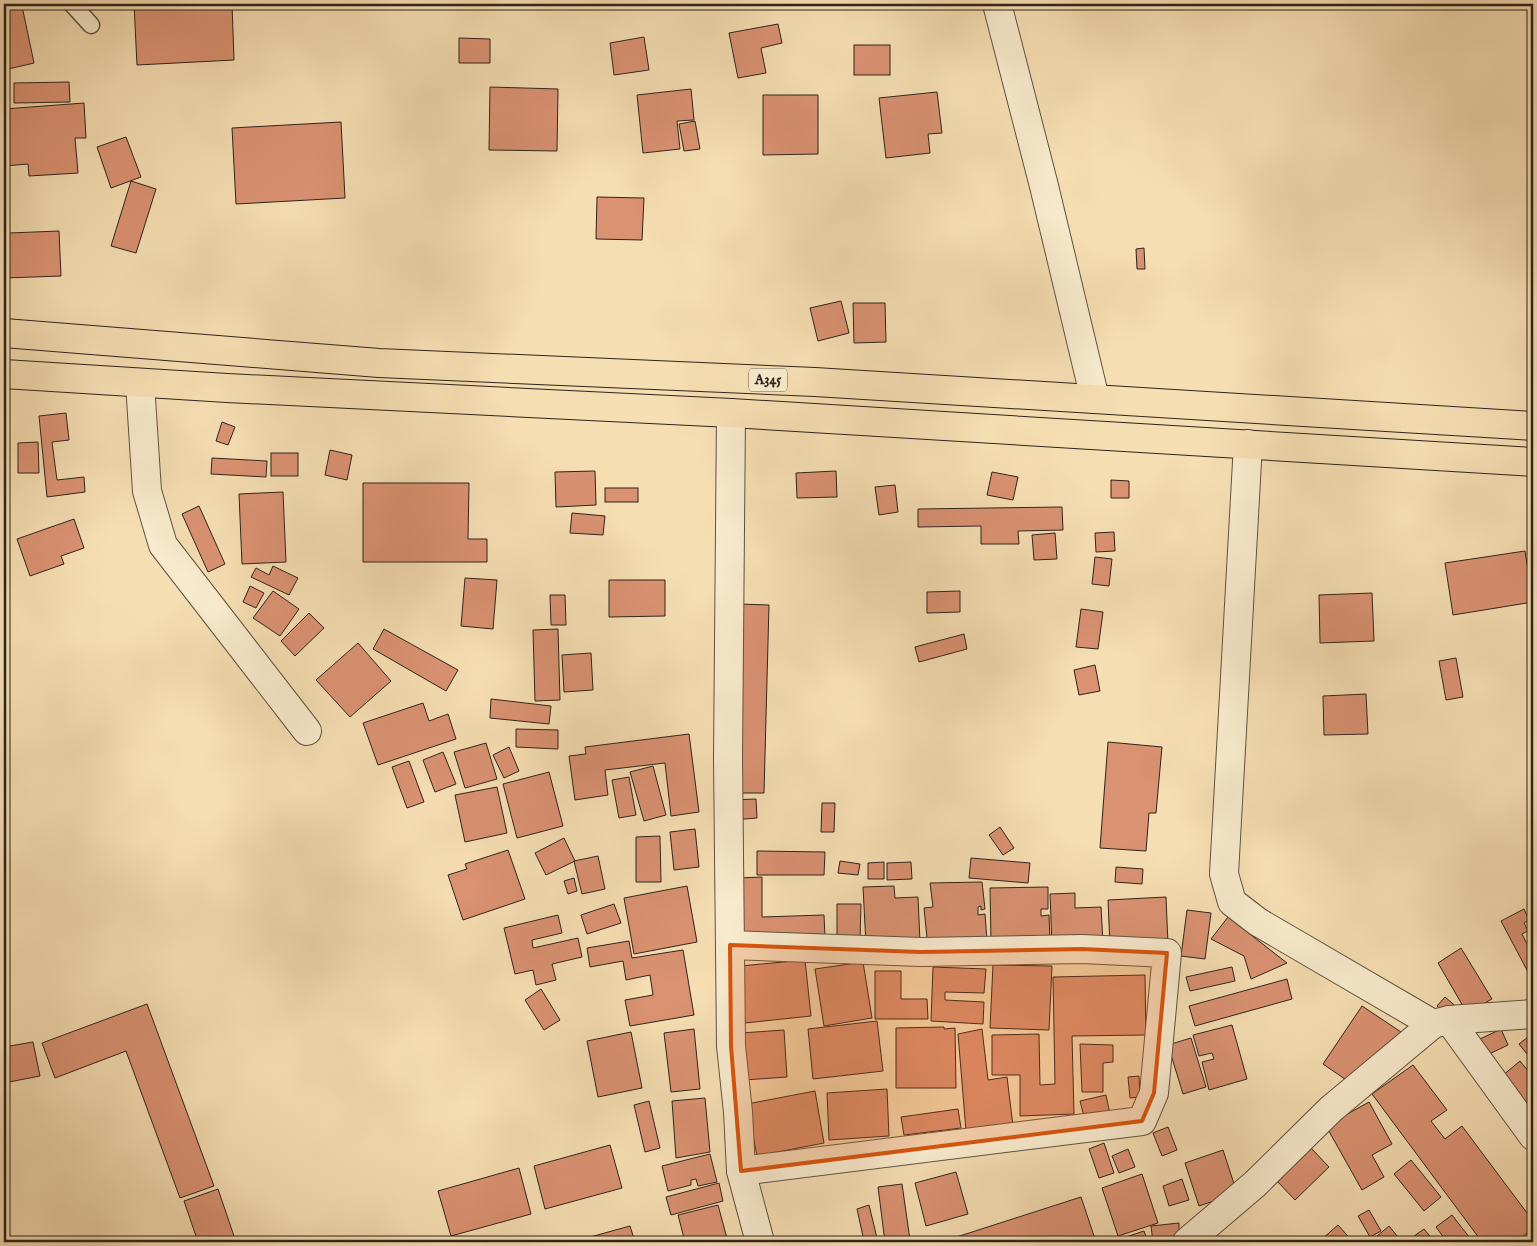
<svg xmlns="http://www.w3.org/2000/svg" width="1537" height="1246" font-family="'IM FELL English',serif">
<rect width="100%" height="100%" fill="#f5deb2"/>
<filter id="stains"><feTurbulence type="fractalNoise" baseFrequency=".004" numOctaves="4"/><feColorMatrix values="0 0 0 0 .2 0 0 0 0 .09 0 0 0 0 .02 0 0 0 .5 -.17"/></filter>
<radialGradient id="worn" r=".72"><stop offset=".6" stop-color="#630" stop-opacity="0"/><stop offset="1" stop-color="#630" stop-opacity=".3"/></radialGradient>
<g fill="#da9272" stroke="#2f231b">
<path d="M134,4H232L234,60L137,65Z"/>
<path d="M22,6L34,63L4,70V10Z"/>
<path d="M778,24L782,43L761,48L766,73L738,78L729,33Z"/>
<path d="M644,37L649,70L614,75L610,43Z"/>
<path d="M459,38L490,39V63H459Z"/>
<rect x="854" y="45" width="36" height="30"/>
<path d="M69,82L70,102L14,103V83Z"/>
<path d="M490,87L558,89L557,151L489,150Z"/>
<path d="M691,89L694,120L677,121L680,149L643,153L637,95Z"/>
<path d="M937,92L942,133L928,134L930,153L886,158L879,98Z"/>
<path d="M763,95H818V154L763,155Z"/>
<path d="M84,103L86,138H75L78,173L29,176L28,164L4,166V109Z"/>
<path d="M695,121L700,149L684,151L679,124Z"/>
<path d="M341,122L345,198L236,204L232,128Z"/>
<path d="M126,137L141,177L111,188L97,147Z"/>
<path d="M131,181L156,189L136,253L111,246Z"/>
<path d="M597,197L644,198L642,240L596,239Z"/>
<path d="M4,228H9V233L59,231L61,276L4,278Z"/>
<path d="M1144,248L1145,269H1137L1136,249Z"/>
<path d="M841,301L849,333L818,341L810,308Z"/>
<path d="M853,303H885L886,342L854,343Z"/>
<path d="M66,413L69,440L52,442L57,480L84,477L85,492L47,497L39,416Z"/>
<path d="M222,422L235,427L228,445L216,441Z"/>
<path d="M38,442L39,473H18V443Z"/>
<path d="M330,450L352,455L347,480L325,475Z"/>
<rect x="271" y="453" width="27" height="23"/>
<path d="M212,458L267,461L266,477L211,474Z"/>
<path d="M595,471L596,505L556,507L555,472Z"/>
<path d="M836,471L837,497L797,498L796,473Z"/>
<path d="M992,472L1018,477L1013,500L987,495Z"/>
<path d="M1111,480L1129,481V498H1111Z"/>
<path d="M363,483H469L468,539H487V562H363Z"/>
<path d="M895,485L898,512L879,515L875,487Z"/>
<rect x="605" y="488" width="33" height="14"/>
<path d="M283,492L286,562L242,564L239,494Z"/>
<path d="M199,506L225,564L208,572L182,514Z"/>
<path d="M1062,507L1063,530L1018,531L1019,544H981V526L918,527V509Z"/>
<path d="M572,513L605,516L603,535L570,533Z"/>
<path d="M74,519L84,548L61,556L64,564L30,576L17,539Z"/>
<path d="M1114,532L1115,551L1096,552L1095,533Z"/>
<path d="M1055,533L1057,559L1034,560L1032,535Z"/>
<path d="M1525,551L1533,602L1453,615L1445,563Z"/>
<path d="M1095,557L1112,559L1109,586L1092,584Z"/>
<path d="M273,566L298,578L289,595L251,577L256,568L269,575Z"/>
<path d="M465,578L497,580L493,629L461,626Z"/>
<path d="M609,580H665V616L609,617Z"/>
<path d="M250,586L264,593L256,608L243,602Z"/>
<path d="M273,591L299,609L280,636L253,618Z"/>
<path d="M960,591V612L927,613V592Z"/>
<path d="M1372,593L1374,641L1320,643L1319,595Z"/>
<path d="M550,595H565L566,625H551Z"/>
<path d="M738,604L769,605L764,793H733Z"/>
<path d="M1081,609L1103,612L1098,649L1076,647Z"/>
<path d="M309,613L324,628L295,656L281,641Z"/>
<path d="M384,629L458,670L446,691L373,649Z"/>
<path d="M558,629L560,700L535,701L533,630Z"/>
<path d="M964,634L967,649L919,662L915,647Z"/>
<path d="M358,643L391,681L350,717L316,680Z"/>
<path d="M591,653L593,690L564,692L562,655Z"/>
<path d="M1456,658L1463,697L1446,700L1439,661Z"/>
<path d="M1095,665L1100,691L1079,695L1074,670Z"/>
<path d="M1366,694L1368,734L1324,735L1323,696Z"/>
<path d="M491,699L551,706L549,724L490,718Z"/>
<path d="M423,703L429,721L448,714L456,739L378,765L363,723Z"/>
<path d="M516,729L558,730V749L516,747Z"/>
<path d="M689,734L699,812L671,816L665,763L605,770L608,795L575,800L569,756L586,754L585,747Z"/>
<path d="M1108,742L1162,747L1156,813H1149L1146,851L1100,848Z"/>
<path d="M486,743L497,779L465,788L454,752Z"/>
<path d="M509,747L519,771L504,778L493,755Z"/>
<path d="M443,752L456,784L435,792L423,760Z"/>
<path d="M409,761L424,802L407,808L392,767Z"/>
<path d="M653,766L666,815L644,821L630,772Z"/>
<path d="M549,772L563,826L517,838L503,784Z"/>
<path d="M629,777L636,815L619,818L612,780Z"/>
<path d="M497,787L507,833L465,842L455,795Z"/>
<path d="M756,799L757,818L732,820L731,800Z"/>
<path d="M822,803H835L834,832H821Z"/>
<path d="M1000,827L1014,848L1003,855L989,835Z"/>
<path d="M695,829L699,867L674,870L670,832Z"/>
<path d="M660,836L661,882H636V837Z"/>
<path d="M564,838L575,861L546,875L535,853Z"/>
<path d="M508,850L525,899L463,920L448,875L467,869L465,864Z"/>
<path d="M757,851L825,852L824,875H757Z"/>
<path d="M598,856L605,889L582,894L574,861Z"/>
<path d="M971,858L1030,863L1028,883L969,878Z"/>
<path d="M840,861L860,864L858,875L838,873Z"/>
<path d="M884,862V879H868V863Z"/>
<path d="M911,862L912,879L887,880V863Z"/>
<path d="M1116,867L1143,869L1142,884L1115,882Z"/>
<path d="M762,877V917L824,915L825,937L739,939L737,878Z"/>
<path d="M574,878L577,891L568,894L564,881Z"/>
<path d="M982,882L985,909L981,910V906L978,907V915L985,914L987,941L928,948L924,908L933,907L930,883Z"/>
<path d="M687,886L697,942L634,954L624,898Z"/>
<path d="M894,886L895,898L918,897L920,942L866,945L863,887Z"/>
<path d="M1048,887V909H1041V916L1049,915L1050,941L991,942L990,888Z"/>
<path d="M1075,893V908L1101,907L1103,943L1052,945L1050,894Z"/>
<path d="M1166,897L1168,944L1110,947L1108,900Z"/>
<path d="M614,904L621,923L587,934L581,915Z"/>
<path d="M837,904H861L860,940H837Z"/>
<path d="M1524,909L1529,920L1524,923L1528,931L1522,934L1531,952L1533,951V969L1528,972L1501,921Z"/>
<path d="M1187,910L1211,913L1205,959L1181,956Z"/>
<path d="M558,915L562,933L532,940L533,948L578,938L582,957L552,964L556,980L536,985L533,970L515,974L504,928Z"/>
<path d="M1228,917L1287,963L1251,979L1244,956L1211,939Z"/>
<path d="M629,941L632,958L683,950L694,1015L630,1026L625,1000L653,995L650,975L626,980L623,961L590,967L587,948Z"/>
<path d="M1461,948L1492,999L1467,1013L1438,963Z"/>
<path d="M805,960L811,1016L745,1023L740,966Z"/>
<path d="M863,962L872,1018L824,1026L815,969Z"/>
<path d="M993,965L1052,966L1049,1030L990,1028Z"/>
<path d="M933,967L986,969L984,993L945,992V1000L984,1002L983,1024L931,1021Z"/>
<path d="M1232,967L1235,981L1190,991L1186,977Z"/>
<path d="M875,971H901V999H927L928,1019H875Z"/>
<path d="M1145,975L1146,1035L1072,1036L1074,1114L1020,1116V1075H992V1035L1039,1034L1040,1085L1055,1084L1053,977Z"/>
<path d="M1287,979L1292,999L1195,1026L1189,1006Z"/>
<path d="M541,989L560,1020L544,1030L525,1000Z"/>
<path d="M1445,997L1460,1010L1452,1019L1437,1006Z"/>
<path d="M147,1004L214,1186L180,1198L126,1051L55,1078L42,1043Z"/>
<path d="M1362,1006L1401,1032L1387,1054L1355,1086L1323,1064Z"/>
<path d="M877,1021L883,1071L813,1079L808,1029Z"/>
<path d="M1232,1025L1247,1079L1209,1090L1202,1062L1214,1059L1212,1053L1199,1056L1193,1035Z"/>
<path d="M944,1027V1029L955,1028L956,1088H896V1028Z"/>
<path d="M694,1029L700,1089L671,1092L664,1033Z"/>
<path d="M982,1029L988,1080L1007,1077L1013,1126L966,1131L958,1034Z"/>
<path d="M1501,1029L1508,1045L1485,1056L1478,1040Z"/>
<path d="M784,1030L787,1077L744,1080L741,1033Z"/>
<path d="M631,1032L642,1088L598,1097L587,1041Z"/>
<path d="M1532,1034L1533,1049L1527,1054L1519,1044Z"/>
<path d="M1191,1038L1206,1087L1183,1094L1168,1045Z"/>
<path d="M33,1042L40,1076L4,1083V1047Z"/>
<path d="M1080,1044L1113,1045V1062L1103,1063V1092H1082Z"/>
<path d="M1520,1061L1533,1077V1110L1527,1116L1496,1081Z"/>
<path d="M1413,1065L1447,1110L1431,1121L1445,1139L1462,1126L1533,1221V1229L1515,1242H1482L1372,1094Z"/>
<path d="M1139,1076L1140,1097L1130,1098L1128,1077Z"/>
<path d="M887,1089L889,1136L829,1140L827,1093Z"/>
<path d="M815,1091L824,1143L757,1156L747,1104Z"/>
<path d="M1106,1095L1110,1114L1085,1120L1080,1101Z"/>
<path d="M705,1098L710,1152L676,1158L672,1101Z"/>
<path d="M649,1101L660,1148L645,1152L634,1105Z"/>
<path d="M1369,1102L1392,1144L1372,1155L1384,1177L1362,1190L1326,1126Z"/>
<path d="M958,1109L961,1128L904,1135L901,1117Z"/>
<path d="M1168,1127L1177,1150L1162,1156L1153,1133Z"/>
<path d="M1104,1143L1114,1173L1099,1178L1089,1149Z"/>
<path d="M610,1145L622,1188L545,1209L534,1166Z"/>
<path d="M1310,1147L1329,1167L1295,1200L1276,1180Z"/>
<path d="M1128,1149L1135,1167L1119,1173L1112,1156Z"/>
<path d="M1223,1150L1237,1193L1199,1206L1185,1163Z"/>
<path d="M710,1154L717,1182L698,1186L696,1179L691,1180V1185L668,1191L662,1166Z"/>
<path d="M1411,1160L1441,1197L1424,1211L1394,1174Z"/>
<path d="M519,1168L531,1214L451,1236L438,1191Z"/>
<path d="M956,1172L968,1214L926,1226L915,1183Z"/>
<path d="M1142,1174L1158,1223L1118,1236L1102,1188Z"/>
<path d="M1182,1179L1189,1200L1169,1206L1163,1186Z"/>
<path d="M719,1183L723,1201L671,1215L666,1197Z"/>
<path d="M902,1184L910,1240L885,1242L878,1187Z"/>
<path d="M218,1189L236,1242H198L184,1201Z"/>
<path d="M1081,1197L1096,1242H941Z"/>
<path d="M718,1205L728,1242H685L678,1215Z"/>
<path d="M869,1205L877,1238L864,1241L857,1209Z"/>
<path d="M1369,1210L1381,1231L1370,1237L1358,1216Z"/>
<path d="M1452,1215L1473,1242H1447L1436,1227Z"/>
<path d="M1179,1223V1242H1153L1151,1226Z"/>
<path d="M1338,1225L1353,1242H1325L1322,1239Z"/>
<path d="M630,1226L635,1242H572Z"/>
<path d="M1389,1226L1402,1242H1370Z"/>
<path d="M1424,1229L1435,1242H1412L1410,1239Z"/>
<path d="M1144,1231L1148,1242H1121L1120,1239Z"/>
</g>
<g fill="none" stroke-linecap="round" stroke-linejoin="round">
<defs>
<path id="lane" d="M72,4L91,25"/>
<g id="street">
<path d="M997,4L1044,186L1095,399"/>
<path d="M140,383L147,491L163,545L307,731"/>
<path d="M731,413L728,758L731,1046L738,1112L741,1171L760,1242"/>
<path d="M1248,444L1224,874L1232,902L1258,922L1433,1024L1449,1020L1533,1136"/>
<path d="M730,945L921,952L1082,949L1167,953L1154,1093L1142,1121L741,1171"/>
<path d="M1449,1020L1533,1014"/>
<path d="M1187,1242L1255,1184L1331,1109L1433,1024"/>
</g>
<g id="highway">
<path d="M4,333L379,363L815,382L1533,426"/>
<path d="M4,374L227,388L731,413L1533,462"/>
</g>
</defs>
<use href="#lane" stroke="#605241" stroke-width="19"/>
<use href="#street" stroke="#605241" stroke-width="30"/>
<use href="#highway" stroke="#2f231b" stroke-width="30"/>
<use href="#lane" stroke="#f8eacd" stroke-width="16"/>
<use href="#street" stroke="#f8eacd" stroke-width="28"/>
<use href="#highway" stroke="#f5deb2" stroke-width="28"/>
</g>
<path fill="#d6540e" fill-opacity="0.2" stroke="#d6540e" stroke-width="4" stroke-linejoin="round" d="M730,945L921,952L1082,949L1167,953L1154,1093L1142,1121L741,1171L731,1046Z"/>
<g text-anchor="middle" dominant-baseline="central" stroke-width="4" stroke-linejoin="round" paint-order="stroke">
<rect fill="#f8eacd" stroke="#6b5f50" stroke-width="1" x="749" y="368.5" width="38" height="23" rx="4"/>
<g font-size="14" font-weight="bold" fill="#2f231b">
<text x="768" y="380">A345</text>
</g>
</g>
<rect width="1537" height="1246" fill="none" stroke="#f5deb2" stroke-width="20"/>
<rect x="5" y="5" width="1527" height="1236" fill="none" stroke="#2f231b" stroke-width="2.5"/>
<rect x="10" y="10" width="1517" height="1226" fill="none" stroke="#2f231b"/>
<rect width="100%" height="100%" filter="url(#stains)"/>
<rect width="100%" height="100%" fill="url(#worn)"/>
</svg>
